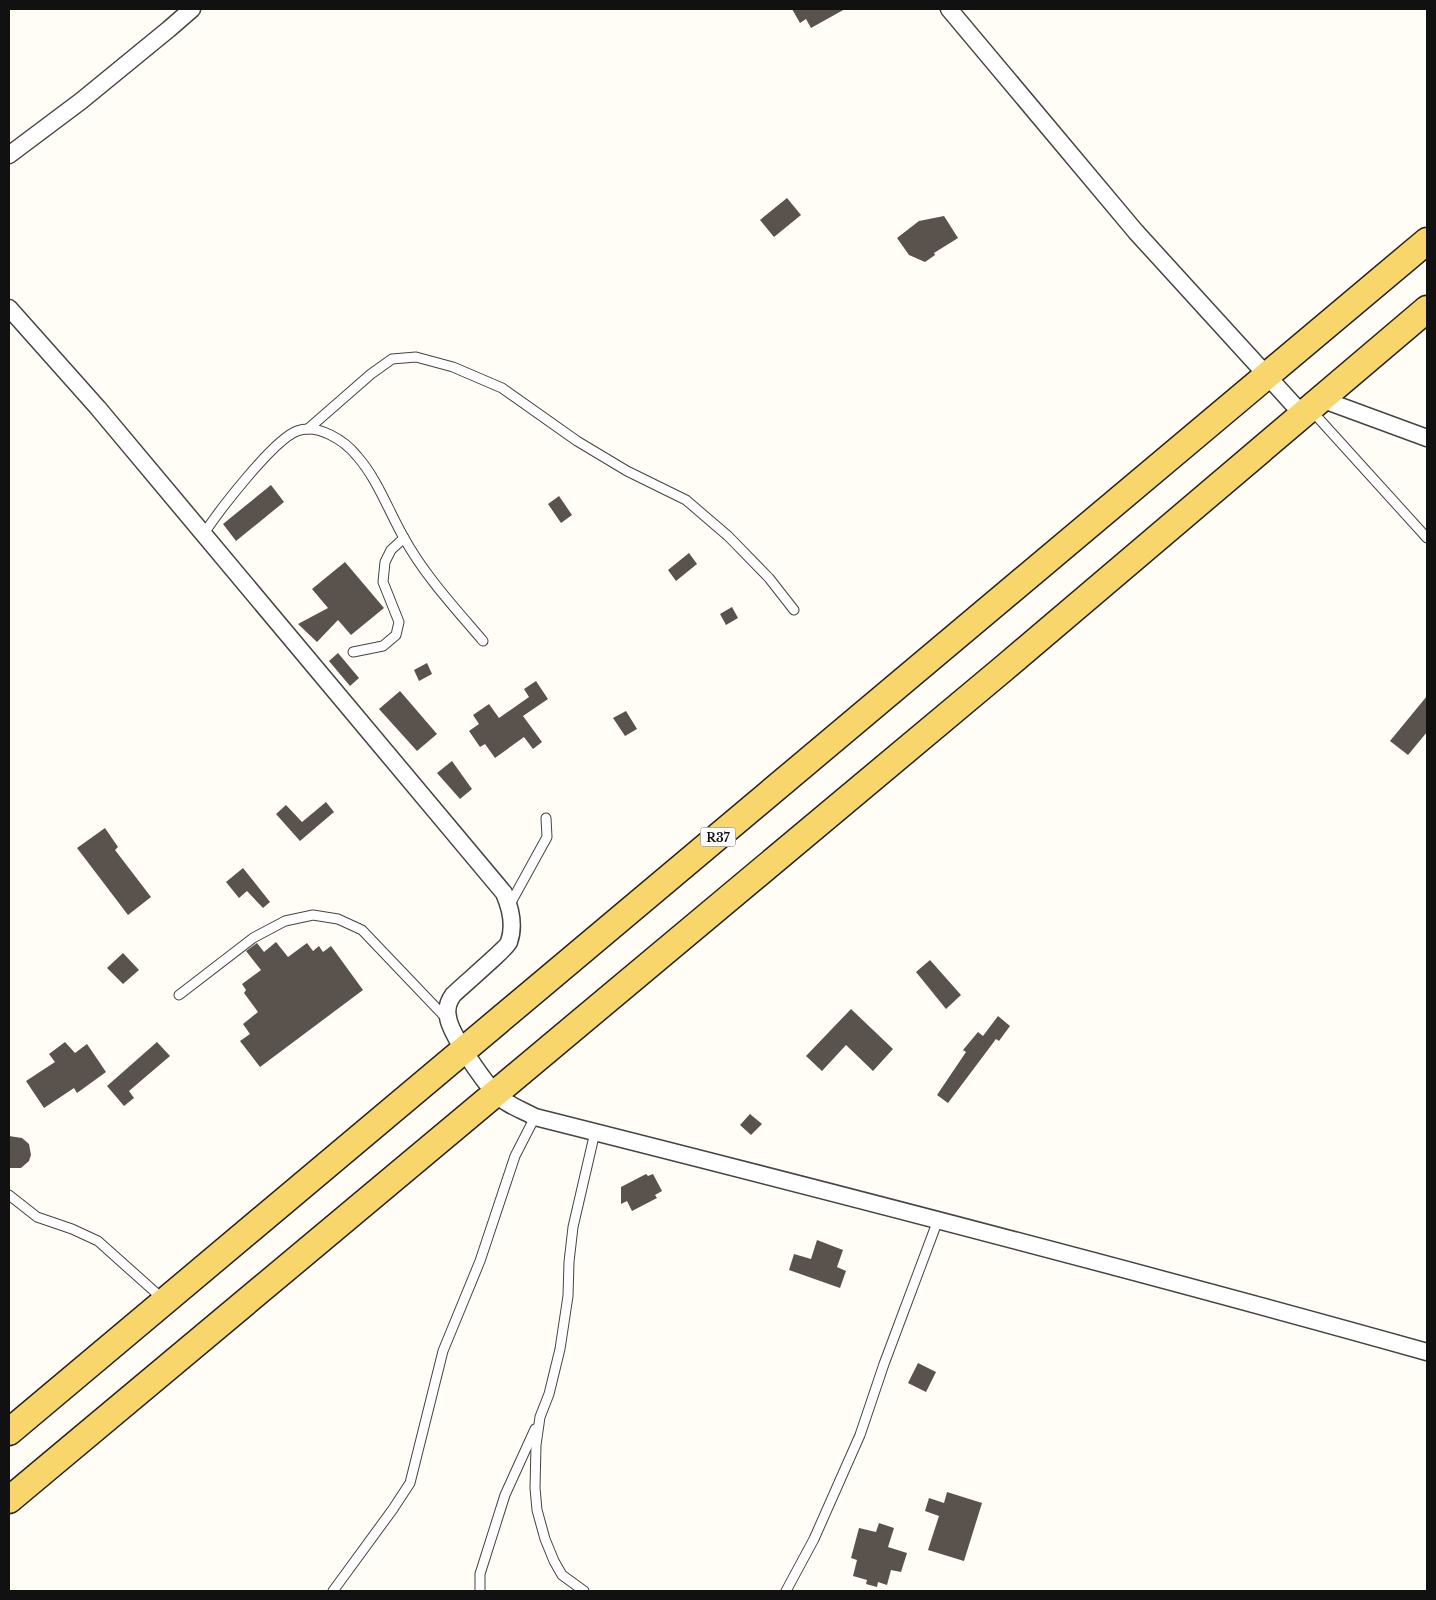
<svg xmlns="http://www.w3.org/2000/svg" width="1436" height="1600" font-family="'Libre Baskerville',serif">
<rect width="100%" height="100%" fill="#fffdf5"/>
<g fill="#5a524d">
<path d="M792,9H845L811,28L806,19L800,23Z"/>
<path d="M787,198L801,215L774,237L760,220Z"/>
<path d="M944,216L958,238L934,253L935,255L925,262L909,255L897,238L919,221Z"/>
<path d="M271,485L284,502L236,541L223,524Z"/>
<path d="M559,496L572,515L561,523L548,504Z"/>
<path d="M689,553L697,564L676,581L668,570Z"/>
<path d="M345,562L384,608L351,635L338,620L317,642L298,624L328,608L312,589Z"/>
<path d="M732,607L738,618L726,625L720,614Z"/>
<path d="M338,653L359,678L350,686L329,661Z"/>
<path d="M427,663L432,674L419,681L414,670Z"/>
<path d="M536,681L548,699L523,716L542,742L533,749L524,737L495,758L485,744L480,747L469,731L479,724L473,715L489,704L499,718L529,697L524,689Z"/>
<path d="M400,691L437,734L417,751L379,709Z"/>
<path d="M1427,696V732L1408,755L1390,741Z"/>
<path d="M626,711L637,729L625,736L613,718Z"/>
<path d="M452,761L472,789L460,799L437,773Z"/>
<path d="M326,802L334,812L300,841L276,814L286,805L302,822Z"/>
<path d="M105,828L118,847L115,850L151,897L128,915L77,848Z"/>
<path d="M243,868L270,902L263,908L247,891L239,898L226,882Z"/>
<path d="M276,942L288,957L307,943L313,951L319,946L323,952L331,946L363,990L260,1067L240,1041L250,1034L243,1024L258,1012L244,993L246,990L242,984L261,970L246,951L257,943L264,952Z"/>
<path d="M123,953L139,970L123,984L107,968Z"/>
<path d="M930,960L961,995L946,1009L916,972Z"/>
<path d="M851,1009L893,1049L873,1071L846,1045L822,1071L806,1056Z"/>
<path d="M998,1016L1010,1026L999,1041L996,1039L948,1103L937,1095L966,1052L963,1050L978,1032L983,1036Z"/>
<path d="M65,1042L75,1053L87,1044L106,1072L77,1093L74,1088L44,1108L26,1081L55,1062L49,1054Z"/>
<path d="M157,1042L170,1056L129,1091L134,1098L124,1106L107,1086Z"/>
<path d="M750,1114L762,1124L751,1135L740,1125Z"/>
<path d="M9,1136L22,1138L29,1144L31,1155L29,1161L21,1168H9Z"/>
<path d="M646,1174L648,1176L653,1174L662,1191L655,1195L657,1198L632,1211L627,1201L621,1204V1187Z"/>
<path d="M817,1240L843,1250L837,1267L846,1271L840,1288L789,1270L794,1254L811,1259Z"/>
<path d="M918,1363L936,1372L926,1392L908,1383Z"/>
<path d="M947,1492L982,1503L964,1561L928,1550L939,1516L925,1511L929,1498L944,1503Z"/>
<path d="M879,1523L894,1528L888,1547L907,1553L901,1572L891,1570L887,1585L878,1582L877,1587L866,1584L867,1580L853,1576L857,1560L851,1558L859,1528L876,1532Z"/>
</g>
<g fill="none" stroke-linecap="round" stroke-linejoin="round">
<defs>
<g id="service">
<path d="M1311,410L1427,538"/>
<path d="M308,429L371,374L392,359L416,357L453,367L502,388L577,441L627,471L686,500L728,536L769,578L794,610"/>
<path d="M203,535C218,512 273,440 297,431C318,423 345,441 357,456C378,480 388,510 404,538C425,576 455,608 483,641"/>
<path d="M353,652L383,646L396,635L399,622L383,582L385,562L391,550L404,538"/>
<path d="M509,906L547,837L546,818"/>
<path d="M179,995L253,938L285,921L313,915L338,919L362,930L447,1019"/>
<path d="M9,1195L37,1217L72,1229L98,1241L164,1300"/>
<path d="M333,1591L393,1509L410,1483L443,1351L480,1261L515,1156L535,1117"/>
<path d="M480,1591V1574L505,1495L535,1429"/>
<path d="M584,1591L562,1575L554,1561L545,1539L537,1510L535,1488L536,1445L540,1417L549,1394L560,1349L568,1296L569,1262L573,1227L595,1132"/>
<path d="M786,1591L814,1539L860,1435L884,1364L938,1220"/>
</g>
<g id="minor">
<path d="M949,9L1136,232L1302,414"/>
<path d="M9,155L81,101L169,29L192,9"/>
<path d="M9,308L98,408L504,893C511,909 515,925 509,942C507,948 461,987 453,995C448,1002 446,1009 448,1017C450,1034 483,1080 495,1093C505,1104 522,1110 535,1117C833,1192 1131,1269 1427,1352"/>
<path d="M1321,399L1427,438"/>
</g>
<g id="primary">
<path d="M9,1432L1427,241"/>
<path d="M9,1500L1003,669L1427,309"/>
</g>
</defs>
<use href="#service" stroke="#444" stroke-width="11"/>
<use href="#minor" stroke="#444" stroke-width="19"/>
<use href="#primary" stroke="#222" stroke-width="29"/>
<use href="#service" stroke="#fff" stroke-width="9"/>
<use href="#minor" stroke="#fff" stroke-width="16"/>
<use href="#primary" stroke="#f9d66b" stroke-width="26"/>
</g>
<g text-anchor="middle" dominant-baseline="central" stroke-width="5" stroke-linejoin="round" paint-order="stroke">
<rect fill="#fff" stroke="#585858" stroke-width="1" x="700.5" y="827.5" width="35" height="19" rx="4"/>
<g font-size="12" font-weight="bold" fill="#111">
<text x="718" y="837">R37</text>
</g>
</g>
<rect width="1436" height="1600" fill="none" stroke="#111111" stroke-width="20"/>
</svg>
